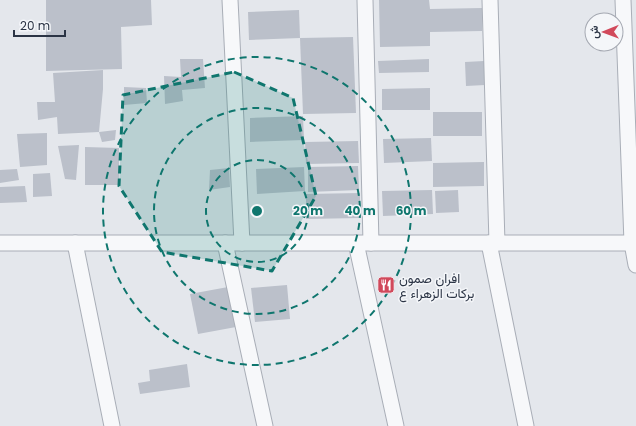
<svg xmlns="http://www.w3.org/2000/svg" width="636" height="426" font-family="Poppins,Vazirmatn,sans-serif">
<rect width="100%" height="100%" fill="#e4e7ec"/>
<g fill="#bbc0ca">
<path d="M46,0H151L152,25L121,27L122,69L46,71Z"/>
<path d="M379,0H429L430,9L482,8V31L430,32V46L380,47Z"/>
<path d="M299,10L300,38L249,40L248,12Z"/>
<path d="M353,37L356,113L303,114L300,38Z"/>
<path d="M180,59H203L205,88L182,90L183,101L165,104L164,76L181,77Z"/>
<path d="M429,59V72L379,73L378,61Z"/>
<path d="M484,61L485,85L466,86L465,62Z"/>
<path d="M103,70V89L99,132L116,130L115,140L102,142L99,132L58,134L57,117L38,120L37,102H55L53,73Z"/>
<path d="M124,87L146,88L147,103L124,105Z"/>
<path d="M430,88V110H382V89Z"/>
<rect x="433" y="112" width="49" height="24"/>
<path d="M303,116L304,140L250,142V118Z"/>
<path d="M47,133V165L20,167L17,134Z"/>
<path d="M431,138L432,161L384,163L383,139Z"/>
<path d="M358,141L359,163L306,164L305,142Z"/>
<path d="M79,145L76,180L65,179L58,146Z"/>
<path d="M85,147L119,148V185H85Z"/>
<path d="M484,162V186L433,187V163Z"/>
<path d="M358,166L359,190L308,192V167Z"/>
<path d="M304,167L305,191L257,194L256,169Z"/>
<path d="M229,168L230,187L209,190L210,170Z"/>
<path d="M17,169L19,180L0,183V170Z"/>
<path d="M50,173L52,196L33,197V174Z"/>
<path d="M25,186L27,202L0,203V187Z"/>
<path d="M432,190L433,214L383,216L382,191Z"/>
<path d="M458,190L459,212L436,213L435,191Z"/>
<path d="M360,193V218L306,219V194Z"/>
<path d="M287,285L290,319L255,322L251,288Z"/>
<path d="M228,287L236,327L198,334L190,294Z"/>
<path d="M187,364L190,387L140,394L138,383L150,381L149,370Z"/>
</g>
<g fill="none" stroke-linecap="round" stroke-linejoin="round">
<defs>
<g id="minor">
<path d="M230,0L242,243"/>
<path d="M365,0L371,243"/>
<path d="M490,0L497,243"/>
<path d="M623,0L632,243L636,265"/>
<path d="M0,243H636"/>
<path d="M75,243L112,426"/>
<path d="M225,243L265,426"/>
<path d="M356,243L396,426"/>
<path d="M489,243L526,426"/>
</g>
</defs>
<use href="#minor" stroke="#a9aeb7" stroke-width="17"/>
<use href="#minor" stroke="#f7f8fa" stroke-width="15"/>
</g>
<path fill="#0f766e" fill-opacity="0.2" stroke="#0f766e" stroke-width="3" stroke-dasharray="8 5" stroke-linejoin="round" d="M234,72L293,98L316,196L272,271L162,252L119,186L123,95Z"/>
<g fill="none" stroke="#0f766e" stroke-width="2" stroke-dasharray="7 5">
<circle cx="257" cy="211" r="51"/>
<circle cx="257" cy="211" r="103"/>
<circle cx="257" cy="211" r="154"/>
</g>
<defs>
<symbol id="restaurant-square" viewBox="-11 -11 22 22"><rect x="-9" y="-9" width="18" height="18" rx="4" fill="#d1495b" stroke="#f4f6f9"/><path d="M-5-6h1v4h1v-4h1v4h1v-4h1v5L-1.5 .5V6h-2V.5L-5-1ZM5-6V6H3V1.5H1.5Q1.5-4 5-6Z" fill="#fff"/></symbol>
</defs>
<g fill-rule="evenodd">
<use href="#restaurant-square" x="376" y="275" width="20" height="20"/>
</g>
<g text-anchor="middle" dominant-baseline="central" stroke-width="3" stroke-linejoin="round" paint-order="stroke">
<g font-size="13" fill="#2b3445" stroke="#f4f6f9" text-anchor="start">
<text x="399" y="278">افران صمون<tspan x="399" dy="15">بركات الزهراء ع</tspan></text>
</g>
</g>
<circle cx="257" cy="211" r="6" fill="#0f766e" stroke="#f4f6f9" stroke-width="2"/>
<g font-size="12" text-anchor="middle" font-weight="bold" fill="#0f766e" stroke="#f4f6f9" stroke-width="3" stroke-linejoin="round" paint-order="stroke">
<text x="308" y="215">20 m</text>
<text x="360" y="215">40 m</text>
<text x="411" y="215">60 m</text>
</g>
<g transform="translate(604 32) rotate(269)"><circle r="19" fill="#f4f6f9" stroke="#a4a8b1"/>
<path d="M0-3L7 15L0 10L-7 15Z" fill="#d1495b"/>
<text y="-6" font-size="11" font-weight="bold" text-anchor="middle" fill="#2b3445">ش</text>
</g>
<path d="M14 30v6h51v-6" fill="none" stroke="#2b3445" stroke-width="2"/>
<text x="20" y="30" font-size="12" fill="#2b3445" stroke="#f4f6f9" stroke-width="3" paint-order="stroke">20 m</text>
</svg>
